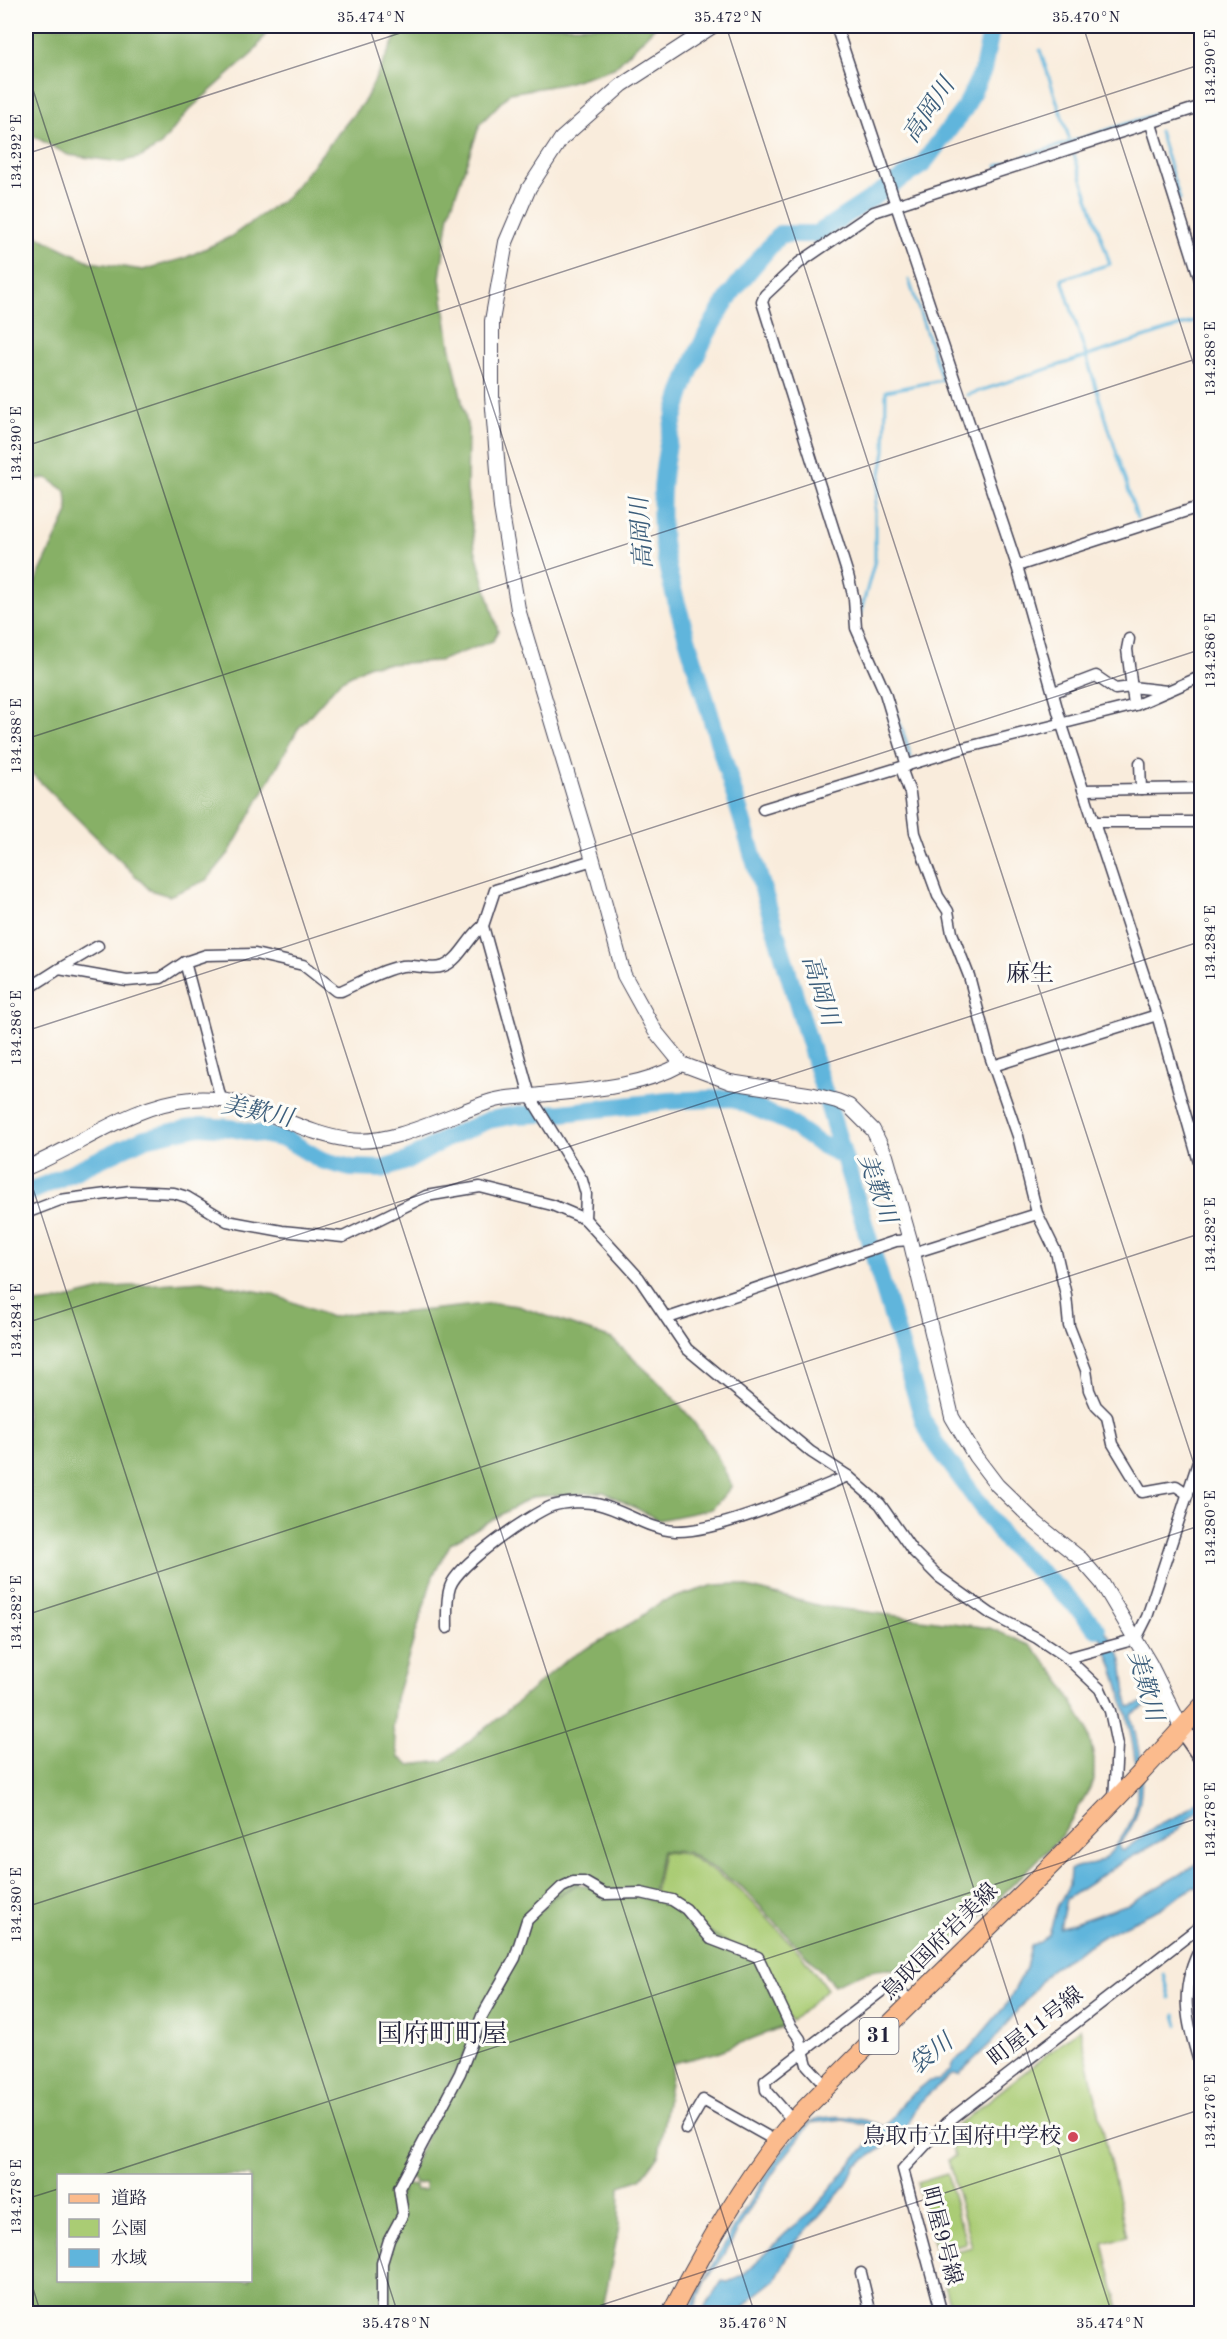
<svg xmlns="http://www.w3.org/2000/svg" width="1227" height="2339" font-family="'Old Standard TT','Noto Serif JP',serif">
<rect width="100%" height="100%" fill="#fdfcf7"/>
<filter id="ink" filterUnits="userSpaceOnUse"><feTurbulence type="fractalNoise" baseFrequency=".0167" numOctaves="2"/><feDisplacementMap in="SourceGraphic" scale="12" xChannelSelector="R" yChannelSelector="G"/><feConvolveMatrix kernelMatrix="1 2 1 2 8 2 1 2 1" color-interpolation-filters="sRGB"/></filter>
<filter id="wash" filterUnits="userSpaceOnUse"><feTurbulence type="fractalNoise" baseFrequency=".008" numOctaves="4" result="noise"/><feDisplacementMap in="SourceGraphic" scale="24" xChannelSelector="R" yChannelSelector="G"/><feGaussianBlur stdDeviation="1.35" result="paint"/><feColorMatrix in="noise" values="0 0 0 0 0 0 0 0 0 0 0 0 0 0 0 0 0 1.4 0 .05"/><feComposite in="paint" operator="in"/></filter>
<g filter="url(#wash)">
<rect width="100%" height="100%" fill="#f9ecdc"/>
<g fill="#aacc74" stroke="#667758" stroke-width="1.5">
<path d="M663,1852L687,1854L740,1889L801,1954L827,1989L792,2021L719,1938L655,1892Z"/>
<path d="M1080,2028L1127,2236L1103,2243L1120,2313H952L936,2256L972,2247L948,2160L955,2157L948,2133Z"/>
<path d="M947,2174L966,2243L936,2251L917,2183Z"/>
</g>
<g fill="#87b066" stroke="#546950" stroke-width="1.5" fill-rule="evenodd">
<path d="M26,26H271L253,53L189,110L160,146L141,157L120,162L68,155L26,132Z"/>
<path d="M401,26H656L614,68L563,84L510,93L480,124L449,214L440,278L450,345L468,429L467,490L475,549L498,631L493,641L439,661L370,665L340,681L298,729L229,853L207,880L169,896L150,890L26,768V602L68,512L66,491L47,478L26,480V231L91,262L143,270L185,258L230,237L287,197L365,100Z"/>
<path d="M202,1281L272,1294L331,1317L353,1313H399L495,1303L518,1306L612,1339L662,1385L690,1417L715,1452L732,1486L712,1509L659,1520L604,1492L532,1497L451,1543L433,1576L396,1698L393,1730L399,1757L409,1765L443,1761L494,1722L566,1660L633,1622L661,1602L714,1585L736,1584L821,1606L990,1628L1032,1646L1058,1677L1087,1728L1094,1758V1781L1062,1836L924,1972C884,1966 871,1968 834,1985L742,1887L687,1852L662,1851L653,1892H616L583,1880L537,1907L402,2178V2209L388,2240L380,2313H26V1305L54,1302L114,1287ZM58,2176H250V2280H58Z"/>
<path d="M578,1884L674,1904L696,1924L756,1960L787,2025L715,2053L673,2063L659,2154L641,2179L620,2186L619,2227L602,2313L385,2314L384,2271L395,2234L403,2184L415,2186L416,2190H425V2183L415,2184L413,2179L407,2178L528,1923L553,1898Z"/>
</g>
<path fill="#60b5dc" stroke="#416c8c" stroke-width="1.5" d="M1083,1610C1098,1625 1117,1639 1122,1661C1125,1678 1124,1692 1129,1707L1144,1702L1148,1704L1131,1715C1142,1761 1152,1807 1119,1845L1120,1849L1124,1850L1161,1823L1184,1813L1201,1797V1808L1174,1833L1121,1863L1066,1899L1060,1928L1128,1904L1201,1862V1889L1194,1887L1159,1909L1105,1935L1051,1969L992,2042L959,2074H952L918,2103L905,2128L890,2143L855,2166L846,2185L796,2242L776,2279L752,2298L738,2313H701L722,2281L728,2282L742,2276L789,2230L811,2213L856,2157L882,2129L844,2119L811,2123L782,2160L749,2210L723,2257L707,2279L692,2313L688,2314C703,2280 784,2132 813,2121C835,2112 863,2118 885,2127L903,2102L929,2081L939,2080L950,2070L953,2062L966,2052L1006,2005L1026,1968L1031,1945L1040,1942L1049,1934L1057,1907L1069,1885L1070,1870C1082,1861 1092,1871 1107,1856C1117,1846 1133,1822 1135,1809C1144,1768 1120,1681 1103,1642C1099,1632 1087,1623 1079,1615Z"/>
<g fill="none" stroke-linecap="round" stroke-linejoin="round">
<g stroke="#60b5dc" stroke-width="3">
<path d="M1040,50L1069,138"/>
<path d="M1159,131L1180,200"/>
<path d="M1074,155L1110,264L1062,279L1137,518"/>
<path d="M997,166L1202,99"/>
<path d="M967,395L1202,319"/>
<path d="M836,555L845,584"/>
<path d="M860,615L875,560V508L885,451L886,391L942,380L909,280"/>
<path d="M890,693L911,757"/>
<path d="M1164,1974L1170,1998"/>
<path d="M1175,2015L1178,2025"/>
<path d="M906,2201L936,2314"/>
</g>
<g stroke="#60b5dc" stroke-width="18">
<path d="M992,26L983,70L965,108L922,165L817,234H780C764,254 746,273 731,294C685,361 657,449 662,530C664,564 675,596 684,628L924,1422L934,1441L1007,1542L1068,1598L1097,1629"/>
<path d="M26,1194L145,1138L200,1126L230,1128L286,1139L321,1160L351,1168L382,1169L407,1161L447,1138L489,1120L516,1115L562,1113L668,1101L732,1098L788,1122L818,1143L842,1155"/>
</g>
</g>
</g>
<g filter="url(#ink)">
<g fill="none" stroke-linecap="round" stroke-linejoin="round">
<defs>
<g id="minor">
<path d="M836,26L1017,566L1061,722L1157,1015L1202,1173"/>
<path d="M1200,26L1202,29"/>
<path d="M1151,124L1202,286"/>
<path d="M1017,566L1202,506"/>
<path d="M1129,639L1127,649L1134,705"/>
<path d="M1054,692L1096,676L1115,689L1132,687L1167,691"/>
<path d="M1140,763L1141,789"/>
<path d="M907,766L885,693L856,628L854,599L848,575L762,302L765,295L799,263L874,212L1202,106"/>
<path d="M901,768L910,793L915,833L938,896L948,911L952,933L969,976L990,1056L1018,1136L1037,1213L1056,1252L1066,1295L1069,1326L1086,1370L1089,1390L1096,1406L1107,1417L1113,1444L1142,1492L1176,1486L1188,1494"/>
<path d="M1083,790L1202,788"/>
<path d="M763,809L964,748L1136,705L1202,676"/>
<path d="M1093,822H1202"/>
<path d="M185,962L221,1099"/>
<path d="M59,969L98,946"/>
<path d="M26,990L59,969L127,981L161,978L185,962L206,955L255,954L303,965L336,991H341C361,982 381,970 402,966C415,964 432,971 444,966C460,960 469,936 483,926"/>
<path d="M993,1066L1157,1015"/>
<path d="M26,1213L60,1200L130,1191L174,1193L187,1197L227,1221L282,1231L343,1237L426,1196L480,1187L552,1205L585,1219L639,1278L687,1349L811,1452L848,1476L880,1504L912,1550L939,1577L991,1614L1037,1638L1067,1658L1100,1689L1110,1711L1117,1745L1114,1800"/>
<path d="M585,1219L586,1194L582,1180L530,1096L483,926L495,890L593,860"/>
<path d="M913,1253L1037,1214"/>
<path d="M668,1318L896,1241L910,1240"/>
<path d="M447,1628C447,1615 446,1599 450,1587C457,1565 530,1514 552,1506C565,1502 584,1501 597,1504C624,1510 647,1529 675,1531C717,1533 807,1493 848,1476"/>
<path d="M1067,1658L1136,1639L1147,1617L1202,1450"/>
<path d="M1202,1945C1176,1992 1188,2024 1202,2072"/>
<path d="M793,2121L766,2090L765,2081L888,1986L892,1985L914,2003"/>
<path d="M686,2129L703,2100L776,2141"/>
<path d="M861,2273L871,2314"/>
<path d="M382,2314V2263L389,2240L403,2214L399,2188L460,2073L482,2016L515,1958L527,1920L562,1887L573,1882H584L605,1894L641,1893L672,1900L686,1909L711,1939L758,1957L790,2025L800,2039L807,2065L827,2087"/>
<path d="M942,2314L903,2169L946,2123L1202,1925"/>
</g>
<g id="tertiary">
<path d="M713,26L622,85L561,139L529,188L506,242L492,321V396L501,508L518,609L593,860L624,975L655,1031L682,1064L730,1082L814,1095L837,1101L849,1106L873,1130L886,1156L910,1240L952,1417L975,1456L997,1485L1036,1523L1081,1559L1102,1583L1150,1664L1182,1729"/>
<path d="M26,1168C80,1146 132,1104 192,1099C250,1094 294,1133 349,1140C393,1146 450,1114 492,1101C505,1097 519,1097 532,1096C583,1090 637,1089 682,1064"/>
</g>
<path id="secondary" d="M1182,1729L1202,1758"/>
<path id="primary" d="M671,2314C702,2252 748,2173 793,2121C928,1982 1073,1852 1202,1706"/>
</defs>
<use href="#minor" stroke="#424053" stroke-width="13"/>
<use href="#tertiary" stroke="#424053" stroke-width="16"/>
<use href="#secondary" stroke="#424053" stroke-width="19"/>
<use href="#primary" stroke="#424053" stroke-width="20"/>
<use href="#minor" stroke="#fff" stroke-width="10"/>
<use href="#tertiary" stroke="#fff" stroke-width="14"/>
<use href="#secondary" stroke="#fde4d1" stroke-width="16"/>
<use href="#primary" stroke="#fbbb8d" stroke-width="18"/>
</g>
</g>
<path fill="none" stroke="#22223b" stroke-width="1.5" stroke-opacity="0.45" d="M369,26L1112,2314M726,26L1202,1489M1083,26L1202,390M26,68L755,2314M26,154L422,26M26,446L1202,64M26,739L1202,357M26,1031L1202,649M26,1167L398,2314M26,1323L1202,941M26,1615L1202,1233M26,1907L1202,1525M99,2176L1202,1817M26,2199L58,2189M26,2266L41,2314M574,2314L1202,2109"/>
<circle fill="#d1495b" stroke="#fdfcf7" stroke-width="2" cx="1073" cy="2137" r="6"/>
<g text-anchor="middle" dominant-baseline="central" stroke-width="6" stroke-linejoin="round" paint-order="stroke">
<rect fill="#fdfcf7" stroke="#646373" stroke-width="1.5" x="859.5" y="2018" width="39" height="36" rx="4.5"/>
<g font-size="21" font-weight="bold" fill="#22223b">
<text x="879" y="2036">31</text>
</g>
<g font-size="22" fill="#22223b" stroke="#fdfcf7">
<text transform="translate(940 1942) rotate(-45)">鳥取国府岩美線</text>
<text transform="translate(1036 2027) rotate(-38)">町屋11号線</text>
<text transform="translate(941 2236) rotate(75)">町屋9号線</text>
</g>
<g font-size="22" fill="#22223b" stroke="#fdfcf7" text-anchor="end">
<text x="1061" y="2137">鳥取市立国府中学校</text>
</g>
<g font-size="24" font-style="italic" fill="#3b5d7b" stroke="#fdfcf7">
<text transform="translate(930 111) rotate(-56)">高岡川</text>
<text transform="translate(643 533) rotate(-94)">高岡川</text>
<text transform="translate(819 991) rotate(73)">高岡川</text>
<text transform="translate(257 1113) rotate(12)">美歎川</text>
<text transform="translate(876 1189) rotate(71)">美歎川</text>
<text transform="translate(1144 1686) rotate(74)">美歎川</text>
<text transform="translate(932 2055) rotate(-39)">袋川</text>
</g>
<g font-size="24" fill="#22223b" stroke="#fdfcf7">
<text x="1030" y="975">麻生</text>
</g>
<g font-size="26" fill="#22223b" stroke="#fdfcf7">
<text x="442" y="2035">国府町町屋</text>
</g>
</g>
<rect width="1227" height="2339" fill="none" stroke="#fdfcf7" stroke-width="66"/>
<rect x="57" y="2174" width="195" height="108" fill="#fdfcf7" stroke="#a5a5ac" stroke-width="1.5"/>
<rect x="69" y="2194" width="30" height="9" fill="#fbbb8d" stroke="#a5a5ac" stroke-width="1.5"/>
<text x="111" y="2204" font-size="18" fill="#22223b">道路</text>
<rect x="69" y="2219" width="30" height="18" fill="#aacc74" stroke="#a5a5ac" stroke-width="1.5"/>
<text x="111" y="2234" font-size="18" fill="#22223b">公園</text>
<rect x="69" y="2249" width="30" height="18" fill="#60b5dc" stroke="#a5a5ac" stroke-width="1.5"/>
<text x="111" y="2264" font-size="18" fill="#22223b">水域</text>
<rect x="33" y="33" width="1161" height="2273" fill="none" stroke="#22223b" stroke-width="2"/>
<g font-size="15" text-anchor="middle" fill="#22223b">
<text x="371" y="22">35.474°N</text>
<text x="728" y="22">35.472°N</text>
<text x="1086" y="22">35.470°N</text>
<text transform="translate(1210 67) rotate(-90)" y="5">134.290°E</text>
<text transform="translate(16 152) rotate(-90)" y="5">134.292°E</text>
<text transform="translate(1210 359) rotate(-90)" y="5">134.288°E</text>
<text transform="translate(16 444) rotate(-90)" y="5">134.290°E</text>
<text transform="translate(1210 651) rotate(-90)" y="5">134.286°E</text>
<text transform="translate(16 736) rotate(-90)" y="5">134.288°E</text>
<text transform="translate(1210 943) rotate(-90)" y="5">134.284°E</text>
<text transform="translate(16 1028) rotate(-90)" y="5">134.286°E</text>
<text transform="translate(1210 1235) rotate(-90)" y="5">134.282°E</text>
<text transform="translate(16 1321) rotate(-90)" y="5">134.284°E</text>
<text transform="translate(1210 1528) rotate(-90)" y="5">134.280°E</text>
<text transform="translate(16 1613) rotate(-90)" y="5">134.282°E</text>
<text transform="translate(1210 1820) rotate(-90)" y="5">134.278°E</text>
<text transform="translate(16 1905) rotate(-90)" y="5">134.280°E</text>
<text transform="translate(1210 2112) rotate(-90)" y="5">134.276°E</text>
<text transform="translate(16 2197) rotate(-90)" y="5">134.278°E</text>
<text x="396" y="2328">35.478°N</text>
<text x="753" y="2328">35.476°N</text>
<text x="1110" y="2328">35.474°N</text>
</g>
</svg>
